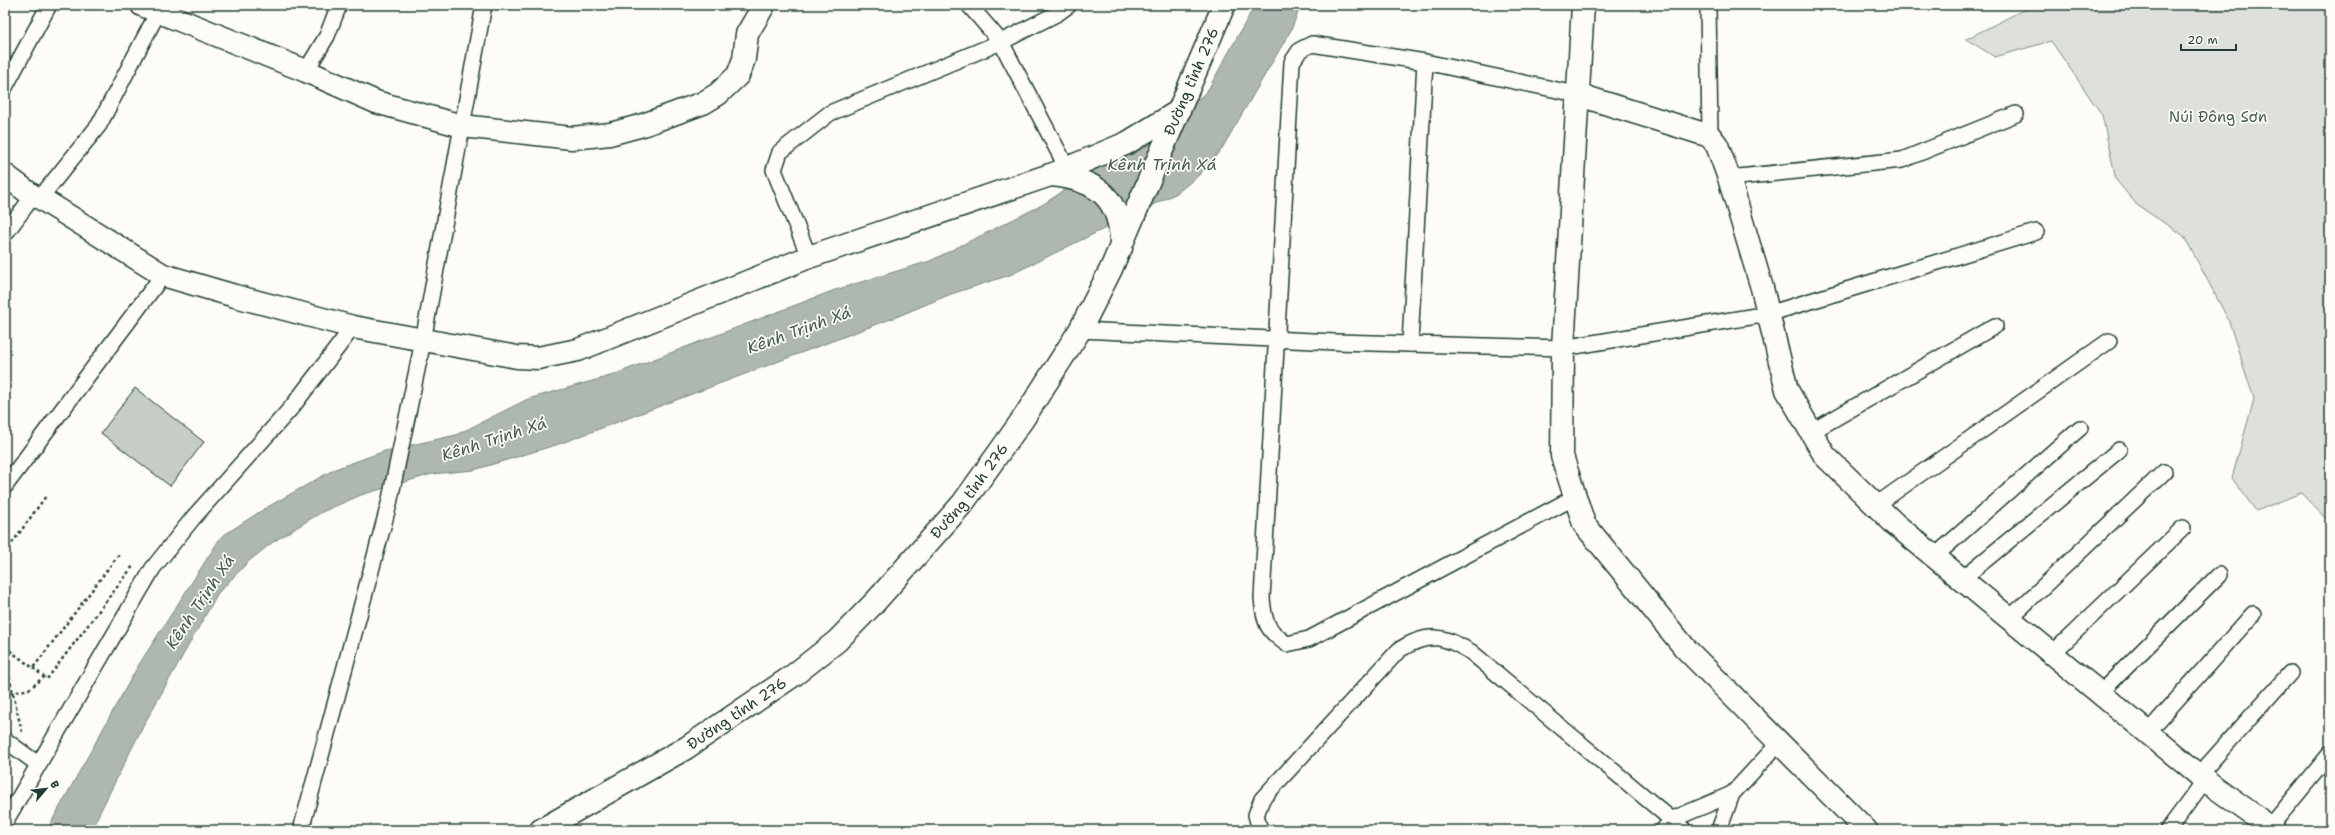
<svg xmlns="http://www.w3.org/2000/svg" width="2335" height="835" font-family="'Shantell Sans',sans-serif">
<rect width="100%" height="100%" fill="#fdfcf7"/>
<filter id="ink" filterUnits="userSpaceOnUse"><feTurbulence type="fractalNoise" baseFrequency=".025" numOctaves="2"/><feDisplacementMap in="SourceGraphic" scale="8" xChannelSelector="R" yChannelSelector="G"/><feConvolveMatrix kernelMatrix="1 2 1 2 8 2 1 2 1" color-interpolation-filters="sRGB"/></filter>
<g filter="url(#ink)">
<path fill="#dde0db" stroke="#7e8e88" d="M2033,5H2330V523L2301,493L2256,511L2232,478L2254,399L2228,319L2184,236L2137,205L2116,180L2102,115L2051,41L1995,57L1966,39Z"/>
<path fill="#aeb8b1" stroke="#75877f" d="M1255,5H1301L1291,30L1221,150L1199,175L1177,193L1010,275L951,294L896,317L562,443L474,470L432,474L361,495L322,512L273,542L249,561L218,593L143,726L91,830H47L138,666L221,537L264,509L335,469L385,451L456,435L528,399L610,376L835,290L930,261L1042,205L1149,135L1203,95L1209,88Z"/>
<path fill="#c6cdc7" stroke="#1f3d34" d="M135,388L204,442L170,486L101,433Z"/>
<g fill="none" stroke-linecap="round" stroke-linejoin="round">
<defs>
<g id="street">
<path d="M969,5L1001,42L1067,168"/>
<path d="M1708,5L1710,136"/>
<path d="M306,71L327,36L339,5"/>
<path d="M5,87L49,5"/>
<path d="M1729,178L1902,160L2016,114"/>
<path d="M40,198L99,125L158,12"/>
<path d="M5,234L33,196"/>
<path d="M809,257L774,170L780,152L830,113L1001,42L1058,13L1069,5"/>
<path d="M1080,330L1335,342L1563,348L1768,314L2036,232"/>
<path d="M1410,344L1425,62"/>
<path d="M1811,432L1995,326"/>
<path d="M5,486L163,275"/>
<path d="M1575,497L1309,639L1287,644C1267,631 1264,622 1262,598L1292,62L1300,50L1312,44L1425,62L1576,94"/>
<path d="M1876,505L2109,341"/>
<path d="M1935,556L2080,428"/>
<path d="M1962,579L2119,450"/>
<path d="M2010,618L2164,472"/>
<path d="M2053,653L2183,528"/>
<path d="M2100,693L2219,575"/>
<path d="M2148,732L2253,614"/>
<path d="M5,740L39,765"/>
<path d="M2199,775L2290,673"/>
<path d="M5,822L153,568L193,518L292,407L353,327"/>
<path d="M2270,827L2330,754"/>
<path d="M301,830L389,504L423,341L484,5"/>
<path d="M1260,830L1256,815L1262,799L1399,650C1428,632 1443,635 1471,652L1684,830"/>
<path d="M1663,830L1673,819L1732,794"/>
<path d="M1719,830L1732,794L1779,743"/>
<path d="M2168,830L2205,780"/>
</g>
<g id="secondary">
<path d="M142,5L306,71L376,102L462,126L572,138L610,134L643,125L703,103L718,94L738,75L744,59L747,34L764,5"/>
<path d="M1583,5L1563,348L1562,456L1584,524L1685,648L1866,830"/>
<path d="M1576,94L1710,136L1717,145L1729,178L1762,288L1787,390L1825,456L1895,524L2205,780L2274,830"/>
<path d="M5,175L33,196L40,198L163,275L235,296L353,327L517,357L538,358L578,350L809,257L1056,173L1127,143L1179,111"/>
<path d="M1050,175C1097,179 1122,198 1121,248"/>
</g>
<g id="primary">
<path id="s1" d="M541,830L686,748L794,675L837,641L876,601L963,503L1023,419L1080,330L1111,269L1224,5"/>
</g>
</defs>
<use href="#street" stroke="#1f3d34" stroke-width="18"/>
<use href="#secondary" stroke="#1f3d34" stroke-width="25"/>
<use href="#primary" stroke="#1f3d34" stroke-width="25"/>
<g stroke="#1f3d34" stroke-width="2.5" stroke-dasharray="3 3" stroke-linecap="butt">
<path d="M5,553L46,496"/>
<path d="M5,647L33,668L120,553"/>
<path d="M5,659L22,732"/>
<path d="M33,668L47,679L133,566"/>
<path d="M5,695L29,689L44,677"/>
</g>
<use href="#street" stroke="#fdfcf7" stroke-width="15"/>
<use href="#secondary" stroke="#fdfcf7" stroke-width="22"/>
<use href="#primary" stroke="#fdfcf7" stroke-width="22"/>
</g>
</g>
<g text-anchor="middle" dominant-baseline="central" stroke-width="3.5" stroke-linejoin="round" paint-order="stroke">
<g font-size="15" fill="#1f3d34" stroke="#fdfcf7">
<text stroke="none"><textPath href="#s1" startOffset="1020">Đường tỉnh 276</textPath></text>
<text stroke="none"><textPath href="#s1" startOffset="552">Đường tỉnh 276</textPath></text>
<text stroke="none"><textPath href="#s1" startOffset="228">Đường tỉnh 276</textPath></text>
</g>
<g font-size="15" fill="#455e55" stroke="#fdfcf7">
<text x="2218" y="117">Núi Đông Sơn</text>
</g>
<g font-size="16" font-style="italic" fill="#435c53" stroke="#fdfcf7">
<text x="1162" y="164">Kênh Trịnh Xá</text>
<text transform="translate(799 330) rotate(-20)">Kênh Trịnh Xá</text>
<text transform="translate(494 439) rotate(-18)">Kênh Trịnh Xá</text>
<text transform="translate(200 602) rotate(-56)">Kênh Trịnh Xá</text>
</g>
</g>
<rect width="2335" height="835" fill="none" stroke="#fdfcf7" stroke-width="20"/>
<rect x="10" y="10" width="2315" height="815" fill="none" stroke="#1f3d34" stroke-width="1.5" filter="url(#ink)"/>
<g transform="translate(46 789) rotate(62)" stroke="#fdfcf7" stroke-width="3" paint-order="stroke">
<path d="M0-3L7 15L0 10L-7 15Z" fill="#1f3d34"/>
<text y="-6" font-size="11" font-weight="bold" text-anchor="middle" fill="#1f3d34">B</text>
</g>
<path d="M2181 44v6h55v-6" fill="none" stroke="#1f3d34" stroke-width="2"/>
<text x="2187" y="44" font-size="12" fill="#1f3d34" stroke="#fdfcf7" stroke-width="3" paint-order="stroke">20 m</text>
</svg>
